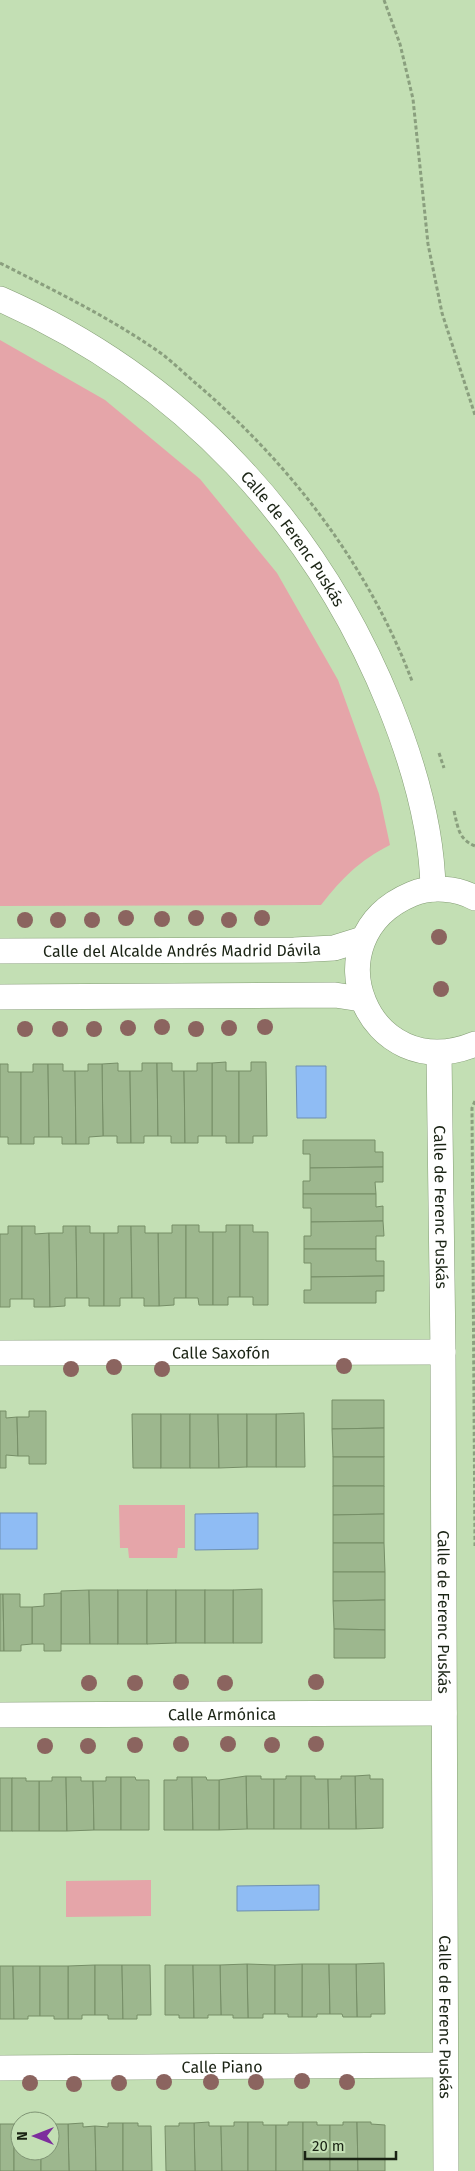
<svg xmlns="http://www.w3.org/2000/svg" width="475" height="2171" font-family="'Fira Sans',sans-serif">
<rect width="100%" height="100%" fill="#c3dfb4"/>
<g fill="#e5a5a9">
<path d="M0,340L105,400L200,479L277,573L338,680L379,794L390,845C359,861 343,877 321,905L0,906Z"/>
<path d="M119,1505H185V1548H178L177,1558H129L128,1548H120Z"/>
<path d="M151,1880V1916L66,1917V1881Z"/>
</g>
<g fill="#8fbcf4" stroke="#6c8eb1">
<path d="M296,1066H326V1118H297Z"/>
<rect x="0" y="1513" width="37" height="36"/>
<path d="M258,1513V1549L195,1550V1514Z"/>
<path d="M319,1885V1910L237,1911V1886Z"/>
</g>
<g fill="#9db78e" stroke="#768e67">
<path d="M226,1062V1071H239V1143H226V1136H212V1063Z"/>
<path d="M251,1062H266L267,1136H253V1143H239V1071H251Z"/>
<path d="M118,1063V1071H130L131,1143H117V1136H103L102,1064Z"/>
<path d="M142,1063H157L158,1136H144V1143H131L130,1071H142Z"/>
<path d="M157,1063H172V1071H184L185,1143H171V1136H158Z"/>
<path d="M197,1063H212V1136H198V1143H185L184,1071H197Z"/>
<path d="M0,1064H8V1072H21V1144H8V1137H0Z"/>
<path d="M33,1064H48L49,1137H34V1144H21V1072H33Z"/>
<path d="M48,1064H63V1071H75L76,1144H62V1137H49Z"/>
<path d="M88,1064H102L103,1136L89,1137V1144H76L75,1071H88Z"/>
<path d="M303,1140H375V1152H383V1167L310,1168V1154H303Z"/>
<path d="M383,1167V1182H375L376,1194H303V1181H310V1168Z"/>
<path d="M303,1194H376V1207L383,1206V1221L311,1222V1208H303Z"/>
<path d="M383,1221L384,1236H376V1249H304V1236H311V1222Z"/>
<path d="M172,1225H186V1298H174V1305L159,1306L158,1233H172Z"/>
<path d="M186,1225H199V1232H213V1305H199L198,1298H186Z"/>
<path d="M226,1225H240V1297H228V1305H213V1232H226Z"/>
<path d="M240,1225H253V1232H268V1305H253V1297H240Z"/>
<path d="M8,1226H22V1299H10V1307H0V1234H8Z"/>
<path d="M22,1226H35V1234L49,1233L50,1307H34V1299H22Z"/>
<path d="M63,1226H76L77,1298H65V1306L50,1307L49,1233H63Z"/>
<path d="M76,1226H90V1233H104V1306H89V1298H77Z"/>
<path d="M118,1226H131L132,1298H120V1306H104V1233H118Z"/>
<path d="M131,1226H145V1233H158L159,1306H144V1298H132Z"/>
<path d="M304,1249H376V1261H384V1276L311,1277V1263H304Z"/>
<path d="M384,1276V1291H376V1303H304V1290H311V1277Z"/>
<path d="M332,1400H384V1428L332,1429Z"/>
<path d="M0,1411H6V1418L17,1417L18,1456L6,1455V1468H0Z"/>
<path d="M29,1411H46V1464H29V1456H18L17,1417H29Z"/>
<path d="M304,1413L305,1467H276V1414Z"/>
<path d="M132,1414H161V1468H133Z"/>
<rect x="161" y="1414" width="29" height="54"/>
<path d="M190,1414H218L219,1468H190Z"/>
<path d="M218,1414H247V1467L219,1468Z"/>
<rect x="247" y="1414" width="29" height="53"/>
<path d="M384,1428V1457H333L332,1429Z"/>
<rect x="333" y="1457" width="51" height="29"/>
<path d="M333,1486H384V1514L333,1515Z"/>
<path d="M384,1514V1543H333V1515Z"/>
<path d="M333,1543H384L385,1572H333Z"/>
<path d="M333,1572H385V1600L333,1601Z"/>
<path d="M262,1589V1643H233V1590Z"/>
<path d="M89,1590L90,1644H61V1591Z"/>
<path d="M89,1590H118V1644H90Z"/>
<rect x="118" y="1590" width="29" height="54"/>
<path d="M147,1590H176V1643L147,1644Z"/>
<rect x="176" y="1590" width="29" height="53"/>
<rect x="205" y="1590" width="28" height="53"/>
<path d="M61,1593V1651H44V1644H32V1607L44,1606V1594Z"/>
<path d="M0,1594H3L4,1651H0Z"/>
<path d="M3,1594H20V1607H32V1644L21,1645V1651H4Z"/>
<path d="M385,1600V1630L334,1629L333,1601Z"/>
<path d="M334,1629L385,1630V1658H334Z"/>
<path d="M370,1775V1779H383V1828L356,1829L355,1776Z"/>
<path d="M246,1776H261V1779H274V1829H247Z"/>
<path d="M246,1776L247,1829L219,1830V1780Z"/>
<path d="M286,1776H301V1829H274V1779H286Z"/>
<path d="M301,1776H315V1779H328L329,1829H301Z"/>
<path d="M341,1776H355L356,1829H329L328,1779H341Z"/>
<path d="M52,1777H66L67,1831H39V1781H52Z"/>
<path d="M66,1777H81V1781H93L94,1830L67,1831Z"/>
<path d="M106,1777H121V1830H94L93,1781H106Z"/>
<path d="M121,1777H135L136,1780H149V1830H121Z"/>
<path d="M177,1777H192L193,1830H164V1780H177Z"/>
<path d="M192,1777H206L207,1780H219V1830H193Z"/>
<rect x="0" y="1778" width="12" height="53"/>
<path d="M12,1778H26V1781H39V1831H12Z"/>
<path d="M384,1963L385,2014H371V2017H357L356,1964Z"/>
<path d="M247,1964L275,1965V2014H263V2018H248Z"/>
<path d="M247,1964L248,2018H233V2015H221L220,1965Z"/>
<path d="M302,1964H329L330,2014H317V2017H302Z"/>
<path d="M302,1964V2017H288V2014H275V1965Z"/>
<path d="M329,1964H356L357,2017H343L342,2014H330Z"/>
<path d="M95,1965V2015H82V2019H68V1966Z"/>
<path d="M95,1965H122L123,2019H108V2015H95Z"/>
<path d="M122,1965H150L151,2015H137V2019H123Z"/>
<path d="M165,1965H193L194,2018H179V2015H165Z"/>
<path d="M193,1965H220L221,2015H208V2018H194Z"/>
<path d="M0,1966H13L14,2019H0Z"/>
<path d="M13,1966H40V2016H28V2019H14Z"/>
<path d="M40,1966H68V2019H54V2016H40Z"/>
<path d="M209,2122V2126H221L222,2171H195L194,2123Z"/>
<path d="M234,2122H248V2171H222L221,2126H234Z"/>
<path d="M248,2122H263V2125H276V2171H248Z"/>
<path d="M288,2122H303V2171H276V2125H288Z"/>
<path d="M303,2122H317V2125H330V2171H303Z"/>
<path d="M343,2122H357L358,2171H330V2125H343Z"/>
<path d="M357,2122H371V2124L385,2125V2171H358Z"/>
<path d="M83,2123V2127L95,2126L96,2171H69L68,2124Z"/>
<path d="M108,2123H123V2171H96L95,2126L108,2127Z"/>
<path d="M123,2123H138V2126H151L152,2171H123Z"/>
<path d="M179,2123H194L195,2171H166L165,2126H179Z"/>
<rect x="0" y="2124" width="14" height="47"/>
<path d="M14,2124H20V2151H41V2171H14Z"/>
<path d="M54,2124H68L69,2171H41V2151H50V2127H54Z"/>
</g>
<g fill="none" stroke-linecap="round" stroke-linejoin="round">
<defs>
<g id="minor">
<path id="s1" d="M0,299C182,379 316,523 390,706C413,763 432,828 433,889"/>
<path d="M475,898C457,888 431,886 412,894C307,938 368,1088 475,1044"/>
<path id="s2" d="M0,951L294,950L334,948L363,939"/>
<path d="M0,997L335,995L361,999"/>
<path id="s3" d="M439,1053L443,1352L446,2171"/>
<path id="s4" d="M0,1353L443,1352"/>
<path id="s5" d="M0,1715L444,1713"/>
<path id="s6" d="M0,2068L445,2065"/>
</g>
</defs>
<use href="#minor" stroke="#849d75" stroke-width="26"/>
<g stroke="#8a9f7e" stroke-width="3" stroke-dasharray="4 2.5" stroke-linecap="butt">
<path d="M384,0L400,44L413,99L428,244L442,313L475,415"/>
<path d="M0,263C55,291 111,318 162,354C175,364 187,376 199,386C292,466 369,567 412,681"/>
<path d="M439,753L444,768"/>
<path d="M454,811C458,827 458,839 475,846"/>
<path d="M475,1101L472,1108L475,1546"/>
</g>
<use href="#minor" stroke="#fff" stroke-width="25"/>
</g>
<g fill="#8b645f">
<circle cx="126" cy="918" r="8"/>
<circle cx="196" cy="918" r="8"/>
<circle cx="262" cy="918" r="8"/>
<circle cx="162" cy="919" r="8"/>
<circle cx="25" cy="920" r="8"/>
<circle cx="58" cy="920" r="8"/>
<circle cx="92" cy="920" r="8"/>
<circle cx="229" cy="920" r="8"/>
<circle cx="439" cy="937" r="8"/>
<circle cx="441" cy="989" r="8"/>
<circle cx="162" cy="1027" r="8"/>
<circle cx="265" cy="1027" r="8"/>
<circle cx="128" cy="1028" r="8"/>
<circle cx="229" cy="1028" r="8"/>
<circle cx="25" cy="1029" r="8"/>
<circle cx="60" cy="1029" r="8"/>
<circle cx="94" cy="1029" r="8"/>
<circle cx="196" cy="1029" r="8"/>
<circle cx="344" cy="1366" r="8"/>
<circle cx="114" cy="1367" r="8"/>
<circle cx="71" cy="1369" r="8"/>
<circle cx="162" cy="1369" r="8"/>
<circle cx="181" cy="1682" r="8"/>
<circle cx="316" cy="1682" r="8"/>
<circle cx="89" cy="1683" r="8"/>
<circle cx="135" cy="1683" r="8"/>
<circle cx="225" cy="1683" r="8"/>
<circle cx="181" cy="1744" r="8"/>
<circle cx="228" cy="1744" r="8"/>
<circle cx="316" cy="1744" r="8"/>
<circle cx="135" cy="1745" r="8"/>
<circle cx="272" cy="1745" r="8"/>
<circle cx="45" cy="1746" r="8"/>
<circle cx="88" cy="1746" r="8"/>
<circle cx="302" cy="2081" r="8"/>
<circle cx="164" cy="2082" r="8"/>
<circle cx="211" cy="2082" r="8"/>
<circle cx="256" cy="2082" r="8"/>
<circle cx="347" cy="2082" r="8"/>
<circle cx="30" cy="2083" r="8"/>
<circle cx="119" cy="2083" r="8"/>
<circle cx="74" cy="2084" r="8"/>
</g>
<g text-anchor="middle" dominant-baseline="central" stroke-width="5" stroke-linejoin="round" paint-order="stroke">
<g font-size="16" fill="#1a2314" stroke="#c3dfb4">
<text stroke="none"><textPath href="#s1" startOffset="384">Calle de Ferenc Puskás</textPath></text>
<text stroke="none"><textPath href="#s2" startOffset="182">Calle del Alcalde Andrés Madrid Dávila</textPath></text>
<text stroke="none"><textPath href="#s3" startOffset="154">Calle de Ferenc Puskás</textPath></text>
<text stroke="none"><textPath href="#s4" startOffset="221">Calle Saxofón</textPath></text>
<text stroke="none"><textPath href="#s3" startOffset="559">Calle de Ferenc Puskás</textPath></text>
<text stroke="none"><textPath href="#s5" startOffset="222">Calle Armónica</textPath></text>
<text stroke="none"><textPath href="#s3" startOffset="964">Calle de Ferenc Puskás</textPath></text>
<text stroke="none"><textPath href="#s6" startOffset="222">Calle Piano</textPath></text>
</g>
</g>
<g transform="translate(35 2136) rotate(270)"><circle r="24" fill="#c3dfb4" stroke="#7f9474"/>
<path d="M0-4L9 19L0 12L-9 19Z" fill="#7d2d9d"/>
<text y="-8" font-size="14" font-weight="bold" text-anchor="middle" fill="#1a2314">N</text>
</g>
<path d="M305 2151v8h91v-8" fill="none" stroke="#1a2314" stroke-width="2.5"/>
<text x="312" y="2151" font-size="15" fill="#1a2314" stroke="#c3dfb4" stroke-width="4" paint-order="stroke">20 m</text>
</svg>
